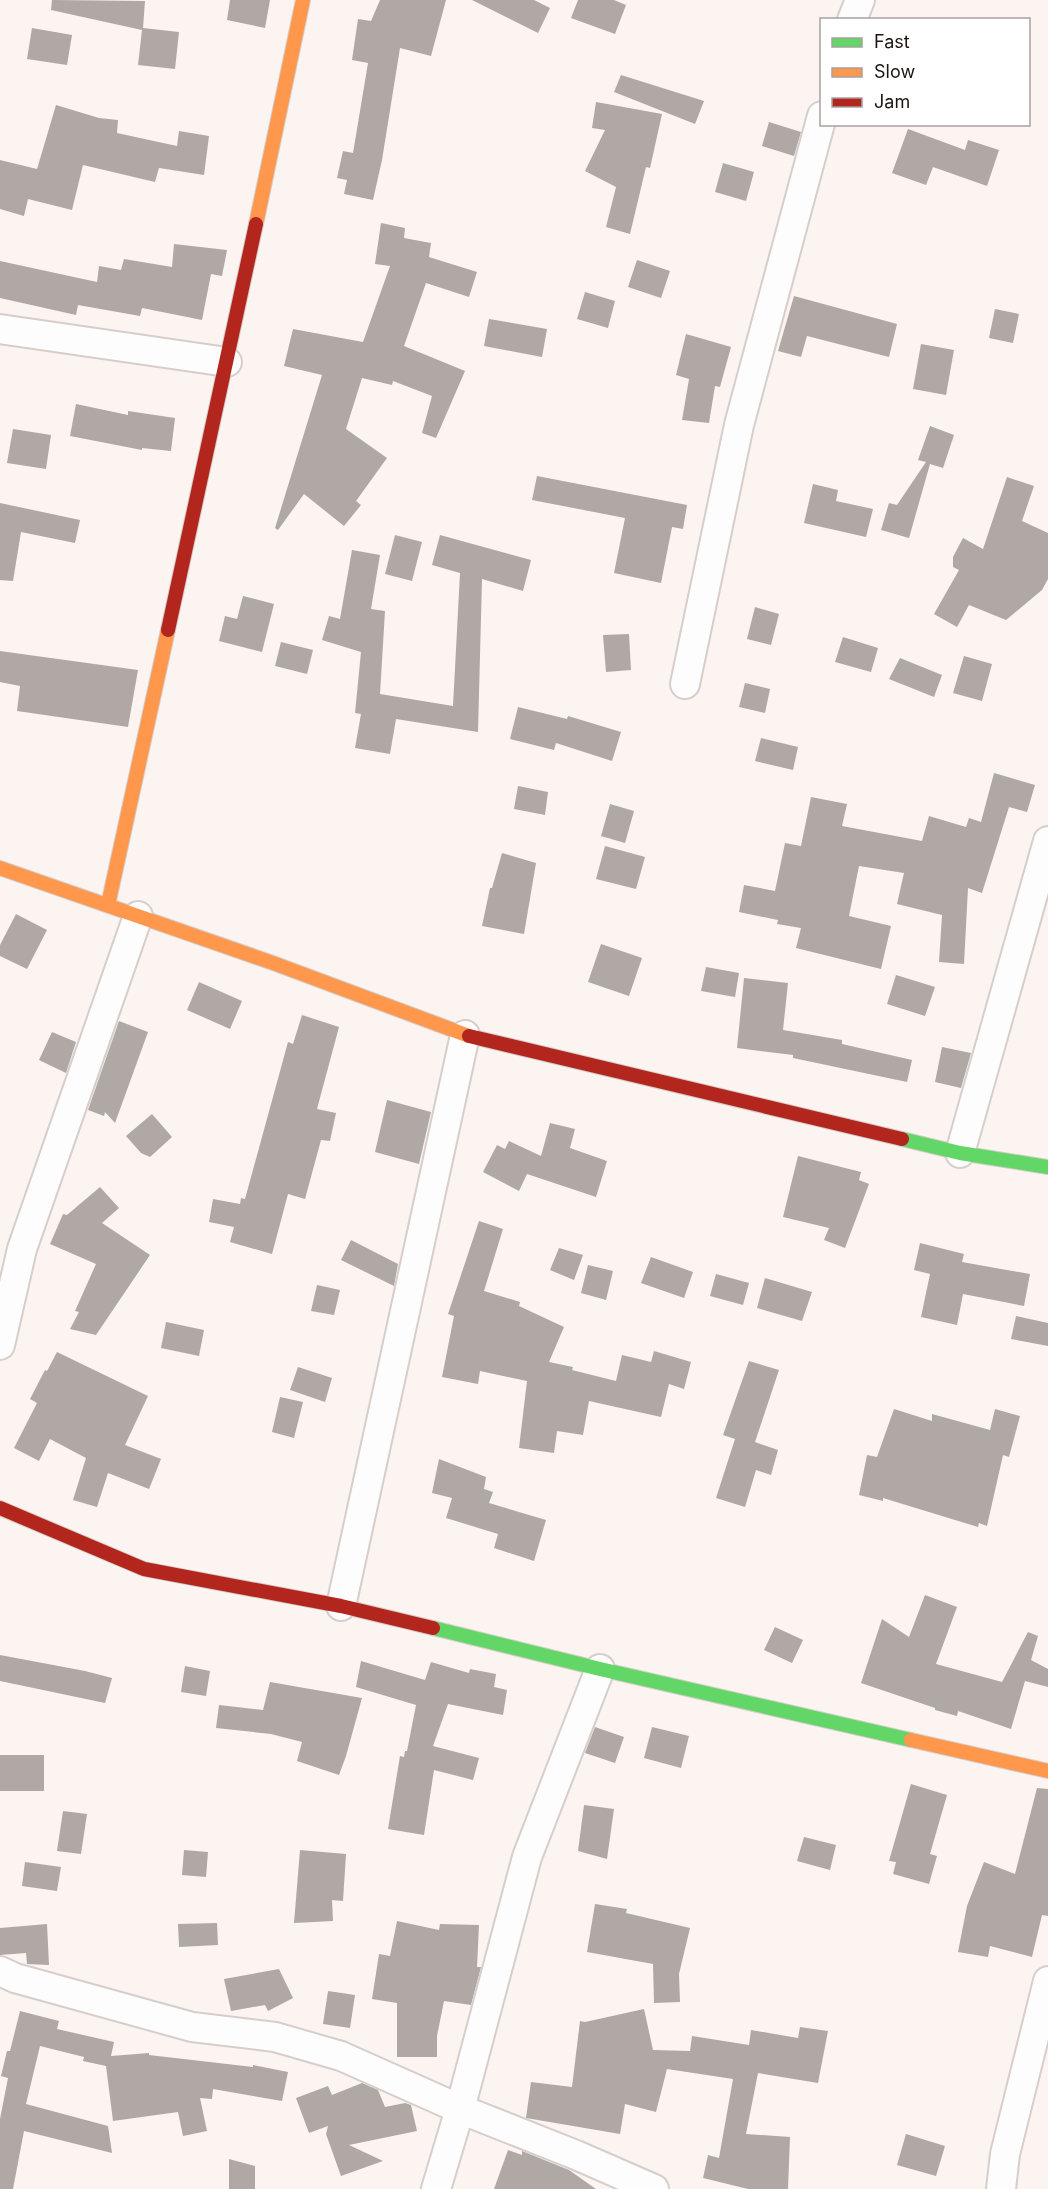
<svg xmlns="http://www.w3.org/2000/svg" width="1048" height="2189" font-family="Inter,sans-serif">
<rect width="100%" height="100%" fill="#fbf4f1"/>
<g fill="#b0a8a4">
<path d="M52,0L145,1L143,28L179,32L175,69L138,65L142,30L51,10Z"/>
<path d="M230,0H270L265,28L227,20Z"/>
<path d="M380,0H446L431,56L400,48L382,160L373,200L344,194L347,180L337,178L343,151L353,153L368,63L352,60L358,19L371,21Z"/>
<path d="M472,0H534L550,8L538,33Z"/>
<path d="M578,0H614L626,5L615,34L571,18Z"/>
<path d="M32,28L72,35L67,65L27,59Z"/>
<path d="M621,75L704,101L695,124L614,92Z"/>
<path d="M596,102L662,114L650,168L646,167L630,234L606,227L616,187L585,171L605,130L592,128Z"/>
<path d="M56,105L99,118L118,120L117,133L177,146L179,131L209,136L204,175L159,168L155,182L83,165L72,210L28,199L24,216L0,209V160L37,169Z"/>
<path d="M769,122L801,132L794,156L762,146Z"/>
<path d="M908,129L965,150L968,140L999,150L987,186L933,167L926,185L892,173Z"/>
<path d="M723,163L754,172L746,201L715,192Z"/>
<path d="M381,223L405,228L404,238L431,243L429,257L477,272L469,297L426,283L404,346L465,371L436,438L422,433L432,396L393,381L392,385L362,378L346,429L387,458L356,501L361,505L344,526L304,494L278,530L275,528L322,375L284,366L293,329L363,342L390,266L375,264Z"/>
<path d="M174,244L227,250L222,276L211,274L202,320L142,308L140,316L78,305L76,315L0,298V261L97,282L99,266L121,270L124,259L172,267Z"/>
<path d="M637,260L670,271L661,298L628,287Z"/>
<path d="M585,292L615,301L608,328L577,319Z"/>
<path d="M794,296L897,324L889,357L807,336L801,357L778,351Z"/>
<path d="M995,309L1019,314L1013,343L989,338Z"/>
<path d="M489,319L547,329L542,357L484,346Z"/>
<path d="M686,334L731,347L720,387L715,386L709,423L682,420L689,379L676,375Z"/>
<path d="M921,344L954,350L946,395L913,389Z"/>
<path d="M76,404L128,415V411L175,418L171,451L142,448V450L70,436Z"/>
<path d="M930,426L954,435L943,468L930,464L909,538L881,530L889,503L897,505L926,462L918,460Z"/>
<path d="M13,429L51,435L46,469L7,463Z"/>
<path d="M537,476L687,505L683,529L672,527L661,583L614,573L625,518L532,500Z"/>
<path d="M1007,477L1034,486L1022,521L1048,533V579L1042,590L1006,620L969,605L957,627L934,614L959,570L953,567V557L963,538L983,549Z"/>
<path d="M813,484L838,490L836,501L873,509L866,537L804,523Z"/>
<path d="M0,503L80,520L75,543L21,532L13,581L0,580Z"/>
<path d="M395,535L422,542L412,581L385,574Z"/>
<path d="M440,535L531,560L523,591L482,579L478,732L396,719L390,754L355,748L361,714L355,713L361,652L322,640L329,616L340,619L352,550L380,555L371,609L385,611L380,694L453,706L460,573L432,565Z"/>
<path d="M243,596L274,604L262,652L219,641L225,616L237,619Z"/>
<path d="M755,607L779,614L771,645L747,639Z"/>
<path d="M629,634L631,670L606,672L603,635Z"/>
<path d="M843,637L878,648L871,672L835,662Z"/>
<path d="M281,642L313,650L307,674L275,666Z"/>
<path d="M0,651L138,670L128,727L17,711L20,686L0,682Z"/>
<path d="M964,656L992,664L982,701L953,693Z"/>
<path d="M900,658L942,675L934,697L889,679Z"/>
<path d="M745,683L770,689L765,713L739,707Z"/>
<path d="M518,707L567,719L568,716L621,732L612,761L556,743L554,750L510,739Z"/>
<path d="M761,738L798,747L793,770L755,761Z"/>
<path d="M994,773L1035,785L1027,812L1009,807L982,893L968,888L964,964L939,962L942,915L897,904L904,873L859,866L849,916L891,926L881,969L796,948L801,928L777,924L778,920L739,912L744,885L775,891L785,843L801,846L811,797L847,804L842,826L922,841L929,816L966,827L969,818L981,822Z"/>
<path d="M518,786L548,792L545,815L514,809Z"/>
<path d="M610,804L634,811L625,843L601,836Z"/>
<path d="M605,846L645,857L636,889L596,879Z"/>
<path d="M502,853L536,863L524,934L482,926L490,888H492Z"/>
<path d="M16,914L47,930L27,969L0,956V945Z"/>
<path d="M601,944L642,958L629,996L588,982Z"/>
<path d="M706,967L739,973L735,997L701,991Z"/>
<path d="M896,975L935,987L925,1016L887,1004Z"/>
<path d="M744,978L788,983L783,1030L842,1040V1044L912,1060L907,1082L793,1058V1055L737,1048Z"/>
<path d="M199,982L242,1001L230,1029L187,1010Z"/>
<path d="M302,1015L339,1027L317,1109L336,1113L330,1141L321,1140L305,1199L288,1194L272,1254L230,1242L234,1227L209,1222L213,1199L240,1204L241,1198L245,1199L288,1042L293,1044Z"/>
<path d="M119,1021L148,1032L115,1123L105,1112L104,1116L88,1110Z"/>
<path d="M52,1032L76,1042L66,1073L39,1060Z"/>
<path d="M942,1047L971,1053L961,1088L935,1082Z"/>
<path d="M387,1100L431,1112L419,1164L375,1152Z"/>
<path d="M152,1114L172,1137L150,1157L141,1153L126,1136Z"/>
<path d="M550,1123L575,1129L570,1148L607,1161L596,1197L527,1174L519,1191L483,1172L497,1145L505,1149L509,1141L541,1156Z"/>
<path d="M798,1156L861,1172L859,1180L869,1184L845,1248L824,1240L829,1228L783,1217Z"/>
<path d="M100,1187L119,1208L102,1223L150,1255L96,1335L70,1329L79,1312L75,1311L96,1264L50,1244L63,1214L67,1215Z"/>
<path d="M479,1221L503,1229L484,1291L520,1302L519,1306L564,1327L549,1362L573,1367L572,1370L616,1381L622,1355L651,1362L654,1351L691,1362L684,1389L669,1384L661,1417L589,1401L583,1435L557,1431L554,1453L519,1448L527,1381L480,1371L478,1384L442,1377L454,1316L448,1314Z"/>
<path d="M351,1240L398,1264L394,1286L341,1260Z"/>
<path d="M920,1243L964,1254L962,1262L1030,1274L1024,1306L963,1294L957,1325L921,1317L930,1274L914,1270Z"/>
<path d="M559,1248L583,1255L574,1280L550,1270Z"/>
<path d="M651,1257L693,1272L684,1298L641,1283Z"/>
<path d="M588,1265L613,1271L606,1300L581,1293Z"/>
<path d="M716,1274L749,1283L743,1305L710,1296Z"/>
<path d="M765,1278L812,1292L802,1321L757,1308Z"/>
<path d="M317,1285L340,1290L334,1315L311,1311Z"/>
<path d="M1016,1316L1048,1323V1346L1011,1339Z"/>
<path d="M166,1322L204,1330L199,1356L161,1348Z"/>
<path d="M57,1352L148,1396L125,1445L161,1459L149,1489L108,1473L97,1507L73,1500L86,1458L50,1439L39,1461L14,1448L37,1403L30,1399L45,1370L47,1371Z"/>
<path d="M749,1361L779,1370L755,1442L778,1450L771,1475L756,1470L745,1507L716,1498L735,1439L723,1435Z"/>
<path d="M298,1367L332,1378L325,1402L290,1390Z"/>
<path d="M280,1397L303,1402L294,1438L272,1432Z"/>
<path d="M894,1409L932,1421V1414L990,1430L995,1409L1020,1416L1009,1457L1003,1455L987,1526L979,1523L978,1527L883,1498V1501L859,1495L867,1455L877,1457Z"/>
<path d="M439,1459L486,1477L484,1489L493,1492L489,1503L546,1520L534,1561L494,1548L498,1534L446,1518L452,1498L432,1493Z"/>
<path d="M925,1595L957,1607L936,1664L1002,1682L1028,1632L1038,1636L1031,1660L1048,1669V1687L1025,1681L1011,1729L958,1711L957,1716L935,1710V1708L861,1683L882,1619L909,1637Z"/>
<path d="M775,1627L803,1640L792,1663L764,1650Z"/>
<path d="M0,1655L85,1671L112,1678L105,1703L0,1681Z"/>
<path d="M361,1661L425,1680L431,1662L469,1673L470,1669L496,1674L494,1687L507,1690L503,1715L448,1704L433,1746L479,1758L473,1780L434,1770L424,1835L388,1829L400,1756L404,1757L405,1751H407L416,1705L356,1687Z"/>
<path d="M185,1666L210,1671L206,1696L181,1692Z"/>
<path d="M270,1682L362,1698L346,1756L339,1775L297,1761L302,1742L271,1734L216,1728L219,1705L263,1710Z"/>
<path d="M595,1727L624,1737L615,1763L585,1753Z"/>
<path d="M652,1727L689,1736L681,1768L644,1758Z"/>
<rect x="0" y="1755" width="44" height="36"/>
<path d="M911,1784L947,1795L930,1854L937,1856L929,1884L893,1874L896,1862L889,1861Z"/>
<path d="M1037,1788L1048,1789V1916L1042,1915L1032,1957L990,1946L988,1957L958,1952L967,1906L984,1862L1015,1874Z"/>
<path d="M584,1805L614,1809L607,1859L578,1851Z"/>
<path d="M63,1811L87,1814L81,1854L57,1851Z"/>
<path d="M804,1837L836,1845L830,1870L797,1861Z"/>
<path d="M184,1850L208,1852L206,1877L182,1875Z"/>
<path d="M300,1850L346,1854L343,1901L332,1900L333,1921L294,1923Z"/>
<path d="M25,1862L61,1867L57,1891L22,1886Z"/>
<path d="M595,1904L627,1909L626,1913L690,1928L679,1974L680,2002L654,2003L653,1964L587,1952Z"/>
<path d="M397,1921L439,1930L440,1924L479,1925L477,1967H481L471,2005L444,2001L437,2036V2057H397V2003L372,1999L379,1954L390,1956Z"/>
<path d="M217,1923L218,1945L179,1947L178,1924Z"/>
<path d="M47,1924L49,1965L27,1964L26,1953L0,1955V1928Z"/>
<path d="M279,1969L293,1998L268,2011L265,2005L231,2011L224,1979Z"/>
<path d="M328,1991L355,1995L350,2028L323,2024Z"/>
<path d="M644,2009L653,2050L690,2051L692,2036L749,2045L751,2030L798,2038L800,2027L828,2031L818,2083L758,2073L746,2134L790,2137L788,2189H748L703,2178L708,2155L719,2158L733,2079L667,2069L656,2112L625,2104L620,2134L526,2118L531,2082L572,2087L580,2021L585,2022Z"/>
<path d="M20,2011L59,2021L57,2029L114,2042L111,2056L149,2053V2055L253,2067V2065L288,2072L282,2101L213,2089L212,2099L200,2098L207,2131L183,2136L178,2112L113,2121L106,2066L83,2061L84,2057L40,2046L26,2104L108,2126L112,2153L24,2131L13,2189H0V2119L8,2078L1,2076L7,2051H10Z"/>
<path d="M362,2083L378,2090L385,2107L405,2103L411,2105L417,2131L349,2145L383,2161L341,2176L326,2134L328,2126L309,2133L296,2098L328,2086L332,2095Z"/>
<path d="M906,2134L945,2146L936,2176L897,2165Z"/>
<path d="M508,2150L522,2155V2151L569,2170L596,2189H494Z"/>
<path d="M229,2159L255,2166V2189H229Z"/>
</g>
<g fill="none" stroke-linecap="round" stroke-linejoin="round">
<defs>
<g id="street">
<path d="M852,20L860,0"/>
<path d="M0,329L227,362"/>
<path d="M685,684L739,425L822,116"/>
<path d="M960,1153L1048,841"/>
<path d="M0,1345L22,1249L138,916"/>
<path d="M341,1606L465,1035"/>
<path d="M0,1971L15,1978L192,2027L275,2037L341,2056L460,2109L576,2155L654,2189"/>
<path d="M436,2189L460,2109L527,1857L600,1669"/>
<path d="M1001,2189L1005,2154L1048,1981"/>
</g>
<g id="fast">
<path d="M902,1139L960,1153L1048,1167"/>
<path d="M433,1628L600,1669L911,1740"/>
</g>
<g id="slow">
<path d="M256,224L303,0"/>
<path d="M0,868L273,963L469,1036"/>
<path d="M108,905L168,630"/>
<path d="M911,1740L1048,1771"/>
</g>
<g id="jam">
<path d="M168,630L256,224"/>
<path d="M469,1036L902,1139"/>
<path d="M0,1508L144,1569L341,1606L433,1628"/>
</g>
</defs>
<use href="#street" stroke="#d6ceca" stroke-width="32"/>
<use href="#fast" stroke="#d6ceca" stroke-width="16"/>
<use href="#slow" stroke="#d6ceca" stroke-width="16"/>
<use href="#jam" stroke="#d6ceca" stroke-width="16"/>
<use href="#street" stroke="#fefdfd" stroke-width="28"/>
<use href="#fast" stroke="#63d668" stroke-width="14"/>
<use href="#slow" stroke="#ff974d" stroke-width="14"/>
<use href="#jam" stroke="#b3261e" stroke-width="14"/>
</g>
<rect x="820" y="18" width="210" height="108" fill="#ffffff" stroke="#a5a19f" stroke-width="1.5"/>
<rect x="832" y="38" width="30" height="9" fill="#63d668" stroke="#a5a19f" stroke-width="1.5"/>
<text x="874" y="48" font-size="18" fill="#1f1510">Fast</text>
<rect x="832" y="68" width="30" height="9" fill="#ff974d" stroke="#a5a19f" stroke-width="1.5"/>
<text x="874" y="78" font-size="18" fill="#1f1510">Slow</text>
<rect x="832" y="98" width="30" height="9" fill="#b3261e" stroke="#a5a19f" stroke-width="1.5"/>
<text x="874" y="108" font-size="18" fill="#1f1510">Jam</text>
</svg>
